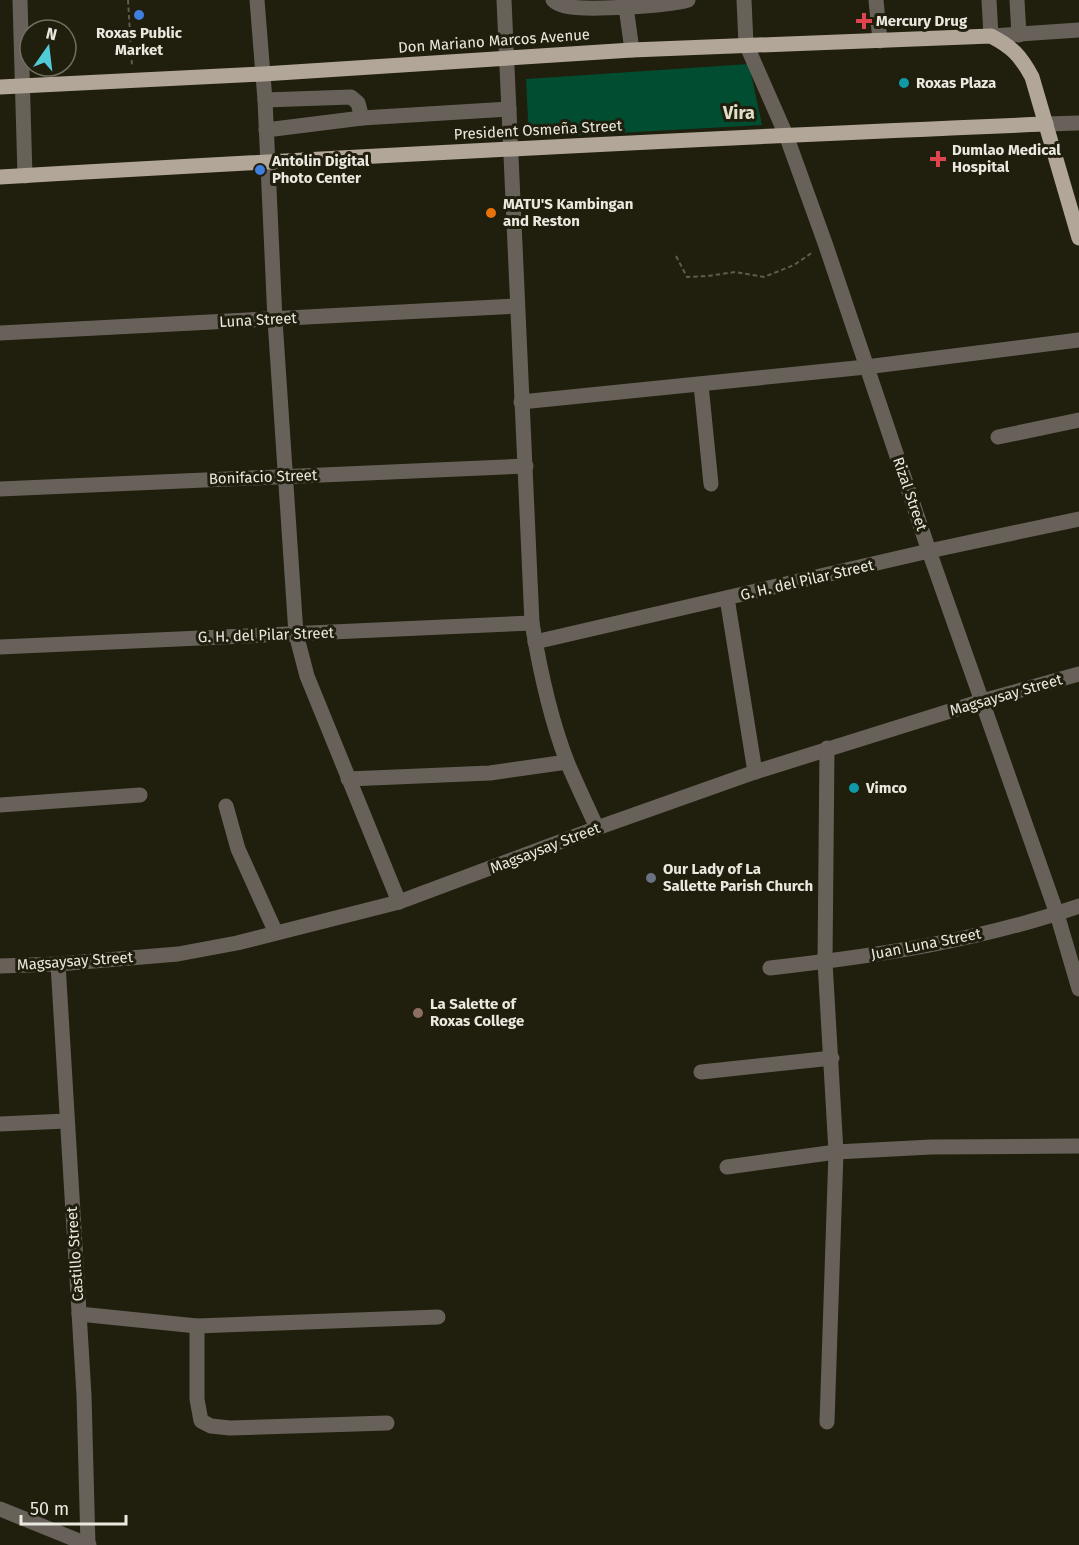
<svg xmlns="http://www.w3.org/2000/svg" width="1079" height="1545" font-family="'Fira Sans',sans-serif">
<rect width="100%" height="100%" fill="#201e0d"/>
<path fill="#004d32" d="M749,64L762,125L529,138L526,79Z"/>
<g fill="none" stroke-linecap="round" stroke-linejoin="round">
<g stroke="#5e5c4d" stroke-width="2" stroke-dasharray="4.5 3" stroke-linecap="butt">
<path d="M128,0L132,66"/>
<path d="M676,256L687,277L708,276L735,272L764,277L794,265L813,252"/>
</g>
<g stroke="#67615a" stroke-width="15">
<path d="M20,0L25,176"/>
<path d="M257,0L265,100L275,320L296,634L307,676L399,902"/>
<path d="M504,0L532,623C540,671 550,719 568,764C577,785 587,806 597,828"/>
<path d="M553,0C556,3 561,5 565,6C585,11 668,6 688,0"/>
<path d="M744,0L746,44L786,135L825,243L929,551L1057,914L1079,989"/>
<path d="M876,0L880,41"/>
<path d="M989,0L991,36L1079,30"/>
<path d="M1017,0L1019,35"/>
<path d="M626,7L632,50"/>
<path d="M265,100L351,97L358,103L362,118"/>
<path d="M1046,124L1079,123"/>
<path d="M266,130L362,118L509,109"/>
<path d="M0,333L517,306"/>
<path d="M701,385L711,484"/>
<path d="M521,402L866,367L1079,340"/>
<path d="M998,437L1079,420"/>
<path d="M0,489L526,466"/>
<path d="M727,598L755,772"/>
<path d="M535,642L929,551L1079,519"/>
<path d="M0,647L532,623"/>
<path d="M348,779L490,773L567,762"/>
<path d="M0,805L140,795"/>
<path d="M226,806L238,849L276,933"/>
<path d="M58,964L84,1395L88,1545"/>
<path d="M0,966L58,964L178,954L237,943L399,902L597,828L755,772L982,701L1079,674"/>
<path d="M770,968C875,956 979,941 1079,906"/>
<path d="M701,1072L832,1058"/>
<path d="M0,1124L66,1121"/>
<path d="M727,1167L836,1152L931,1147L1079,1146"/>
<path d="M79,1314L197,1326L438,1317"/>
<path d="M197,1326V1399L201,1421L211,1426L230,1428L387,1423"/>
<path d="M827,1422L836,1152L825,962L827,748"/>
<path d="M0,1509L89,1545"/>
</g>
<g stroke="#b2a698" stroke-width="15">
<path d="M0,87L263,74L632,50L991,36C1012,47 1020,55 1032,77L1079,238"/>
<path d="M0,177C348,157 697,138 1046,124"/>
</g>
</g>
<g fill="#3f7fe0" stroke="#201e0d" stroke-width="2">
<circle cx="139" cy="15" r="6"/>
<circle cx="260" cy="170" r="6"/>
</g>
<g fill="#e0444e" stroke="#201e0d" stroke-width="2">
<path d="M861 12h6v6h6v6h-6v6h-6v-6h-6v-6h6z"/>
<path d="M935 150h6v6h6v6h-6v6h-6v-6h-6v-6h6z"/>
</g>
<g fill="#0f9aa8" stroke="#201e0d" stroke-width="2">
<circle cx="904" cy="83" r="6"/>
<circle cx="854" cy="788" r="6"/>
</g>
<circle fill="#e8710a" stroke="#201e0d" stroke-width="2" cx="491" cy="213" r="6"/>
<circle fill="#6b7280" stroke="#201e0d" stroke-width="2" cx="651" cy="878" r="6"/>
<circle fill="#8d6e63" stroke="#201e0d" stroke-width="2" cx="418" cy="1013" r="6"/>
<g text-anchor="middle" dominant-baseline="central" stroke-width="6" stroke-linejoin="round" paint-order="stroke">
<g font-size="15" font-weight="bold" fill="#ebe9df" stroke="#201e0d" text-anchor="start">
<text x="876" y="21">Mercury Drug</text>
<text x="139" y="33" text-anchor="middle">Roxas Public<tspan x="139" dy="17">Market</tspan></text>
<text x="916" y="83">Roxas Plaza</text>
<text x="952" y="150">Dumlao Medical<tspan x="952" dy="17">Hospital</tspan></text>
<text x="272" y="161">Antolin Digital<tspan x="272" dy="17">Photo Center</tspan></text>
<text x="503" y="204">MATU'S Kambingan<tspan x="503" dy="17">and Reston</tspan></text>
<text x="866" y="788">Vimco</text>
<text x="663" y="869">Our Lady of La<tspan x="663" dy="17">Sallette Parish Church</tspan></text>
<text x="430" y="1004">La Salette of<tspan x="430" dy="17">Roxas College</tspan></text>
</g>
<g font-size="15" fill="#ebe9df" stroke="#201e0d">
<text transform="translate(494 41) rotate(-4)">Don Mariano Marcos Avenue</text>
<text transform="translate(538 130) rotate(-3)">President Osmeña Street</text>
<text transform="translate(258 320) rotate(-3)">Luna Street</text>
<text transform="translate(263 477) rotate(-2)">Bonifacio Street</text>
<text transform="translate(910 494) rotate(71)">Rizal Street</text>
<text transform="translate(807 580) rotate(-13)">G. H. del Pilar Street</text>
<text transform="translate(266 635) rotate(-2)">G. H. del Pilar Street</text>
<text transform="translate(1006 695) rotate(-16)">Magsaysay Street</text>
<text transform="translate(545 848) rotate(-21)">Magsaysay Street</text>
<text transform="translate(926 944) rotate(-11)">Juan Luna Street</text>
<text transform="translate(75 961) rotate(-4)">Magsaysay Street</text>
<text transform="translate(75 1254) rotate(-94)">Castillo Street</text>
</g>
<g font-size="18" font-weight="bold" fill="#e1dec9" stroke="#201e0d">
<text x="739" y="113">Vira</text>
</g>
</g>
<g transform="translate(48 48) rotate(14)"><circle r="28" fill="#201e0d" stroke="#716f61" stroke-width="1.5"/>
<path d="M0-4.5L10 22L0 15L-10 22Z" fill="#52cbd8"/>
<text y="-9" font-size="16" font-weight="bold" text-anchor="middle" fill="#ebe9df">N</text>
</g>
<path d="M21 1515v9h105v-9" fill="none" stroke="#ebe9df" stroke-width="3"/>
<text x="30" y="1515" font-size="18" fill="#ebe9df" stroke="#201e0d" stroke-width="4.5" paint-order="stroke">50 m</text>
</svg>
